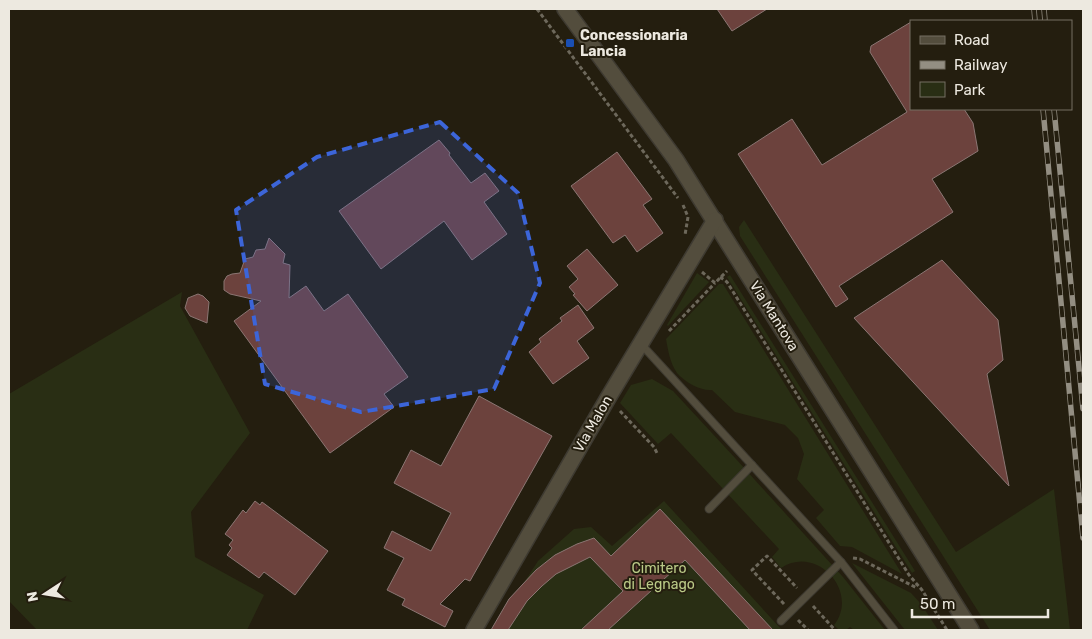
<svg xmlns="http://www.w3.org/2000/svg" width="1092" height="639" font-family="Rubik,sans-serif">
<rect width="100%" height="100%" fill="#241e0f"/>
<g fill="#292e14">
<path d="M744,220L956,552L1054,489L1070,630H990L740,236L739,227Z"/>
<path d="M697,273L709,282L668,326L667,325Z"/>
<path d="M730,275L915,571L912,573L727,277Z"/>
<path d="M719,284H723L902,574L852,547L840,546L816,518L824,510L797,479L804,454L798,438L785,425L735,412L712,390C700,391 685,382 677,373C670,363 668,350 666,339Z"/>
<path d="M182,292L180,306L250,433L191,512L195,557L264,595L247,630H37L9,601V394Z"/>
<path d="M652,379L673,391L736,459L843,577L885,630H854L850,627L846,630H839L834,625C860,592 817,544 781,568L772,557L779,549L671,433L658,444L620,403L631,385Z"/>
<path d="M664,501L782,630H495L516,603L525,581L538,561L574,529L591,527L612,546Z"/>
<path d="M852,563L911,593L921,604L938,630H905Z"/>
</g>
<g fill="#6c423d" stroke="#8b7673">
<path d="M717,9H767L732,31Z"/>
<path d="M911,22V109H964L973,123L978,151L932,179L953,212L839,286L848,299L836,307L738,154L792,119L822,165L907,112L870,52L871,46Z"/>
<path d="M439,140L450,153L449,155L471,183L485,173L499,191L484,202L507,234L472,260L444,221L381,269L339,211Z"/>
<path d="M617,152L652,199L643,205L663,233L637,252L625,235L613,243L571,186Z"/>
<path d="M269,238L285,254L283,263L290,265L289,298L306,286L324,311L348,294L408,377L384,394L394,407L330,453L234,321L261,301L230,294L224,290V281L227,276L232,274L240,273L245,259L253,257L256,250L265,249Z"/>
<path d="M587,249L618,285L587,311L573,295L575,294L569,287L578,279L567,266Z"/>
<path d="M942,260L998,320L1003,360L987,374L1009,486L854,318Z"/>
<path d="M198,294L203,296L209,302L207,323L190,316L185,308L188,298Z"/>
<path d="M578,305L594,328L577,341L589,358L553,384L529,352L541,342L539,339L562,321L560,318Z"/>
<path d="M479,396L552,436L470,581L465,579L440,604L453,611L445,627L402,605L405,599L387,590L404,558L384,548L392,531L431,551L451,513L394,483L411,450L441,466Z"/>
<path d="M255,501L260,505L262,502L328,551L295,595L264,572L259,578L227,555L232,548L229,545L233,540L225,534L243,510L246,513Z"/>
<path d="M660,509L773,630H750L685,560L608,630H581L623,591L590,557L556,574L542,586L527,601L508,630H491L509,599L536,570L555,555L577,544L594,538L611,556Z"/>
</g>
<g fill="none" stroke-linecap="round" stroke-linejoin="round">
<defs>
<g id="lane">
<path d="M641,344L841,562L894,630"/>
<path d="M709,509L752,465"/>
<path d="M781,621L841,562"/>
</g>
<g id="secondary">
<path d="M565,9L676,160L971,630"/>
<path d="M474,630L608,398L715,220"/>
</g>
</defs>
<use href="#lane" stroke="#3e3a31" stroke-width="9"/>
<use href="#secondary" stroke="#3e3a31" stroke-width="18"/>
<g stroke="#6d685b" stroke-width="3" stroke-dasharray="4 2.5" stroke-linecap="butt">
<path d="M537,9L678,198"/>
<path d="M683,205L688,217L685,235"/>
<path d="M702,272L715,283L727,271"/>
<path d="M720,277L727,282L909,575L922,590L947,630"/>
<path d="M669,331L715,283"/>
<path d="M620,411L654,447L657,453"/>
<path d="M853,558L860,559L917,588"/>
<path d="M784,604L752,570L767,556L797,588"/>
<path d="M813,606L835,630"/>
<path d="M798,620L808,630"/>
</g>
<use href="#lane" stroke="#534d3d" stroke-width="7"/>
<use href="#secondary" stroke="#534d3d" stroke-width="15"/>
<defs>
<g id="rail">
<path d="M1034,9L1035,21"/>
<path d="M1044,9L1045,21"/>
<path d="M1043,109L1083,538"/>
<path d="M1054,109L1083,409"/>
</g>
</defs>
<use href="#rail" stroke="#938e82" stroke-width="5.5"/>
<use href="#rail" stroke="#241e0f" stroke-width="4" stroke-dasharray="11" stroke-linecap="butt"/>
</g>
<path fill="#3c65d9" fill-opacity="0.2" stroke="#3c65d9" stroke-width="4" stroke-dasharray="10 6" stroke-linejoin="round" d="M440,122L518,193L540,283L494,389L361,412L265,384L236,210L317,157Z"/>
<rect fill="#1a4fb4" stroke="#241e0f" stroke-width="2" x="565" y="38" width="10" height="10" rx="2.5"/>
<g text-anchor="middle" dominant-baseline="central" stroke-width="4" stroke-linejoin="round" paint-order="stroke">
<g font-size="14" font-weight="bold" fill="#ede9e0" stroke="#241e0f" text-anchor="start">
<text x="580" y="35">Concessionaria<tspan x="580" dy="16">Lancia</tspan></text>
</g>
<g font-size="14" fill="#ede9e0" stroke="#241e0f">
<text transform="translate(774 316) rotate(58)">Via Mantova</text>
<text transform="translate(593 424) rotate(-60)">Via Malon</text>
</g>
<g font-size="14" fill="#bbca87" stroke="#241e0f">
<text x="659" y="568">Cimitero<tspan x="659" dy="16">di Legnago</tspan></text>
</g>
</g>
<rect width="1092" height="639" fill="none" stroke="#ede9e0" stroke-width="20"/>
<rect x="910" y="20" width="162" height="90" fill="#241e0f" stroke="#746f63"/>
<rect x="920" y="36" width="25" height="8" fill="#534d3d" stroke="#746f63"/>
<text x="954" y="45" font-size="15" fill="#ede9e0">Road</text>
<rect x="920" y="61" width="25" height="8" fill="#938e82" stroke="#746f63"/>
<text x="954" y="70" font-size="15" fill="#ede9e0">Railway</text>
<rect x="920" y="82" width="25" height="15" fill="#292e14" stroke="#746f63"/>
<text x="954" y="95" font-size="15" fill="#ede9e0">Park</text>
<g transform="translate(45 594) rotate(258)" stroke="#241e0f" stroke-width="4" paint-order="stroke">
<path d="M0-4L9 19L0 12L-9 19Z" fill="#ede9e0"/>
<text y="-8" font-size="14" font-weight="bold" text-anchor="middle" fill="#ede9e0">N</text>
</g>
<path d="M912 609v8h136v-8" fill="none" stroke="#ede9e0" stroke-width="2.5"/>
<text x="920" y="609" font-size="15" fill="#ede9e0" stroke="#241e0f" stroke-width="4" paint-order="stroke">50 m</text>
</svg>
